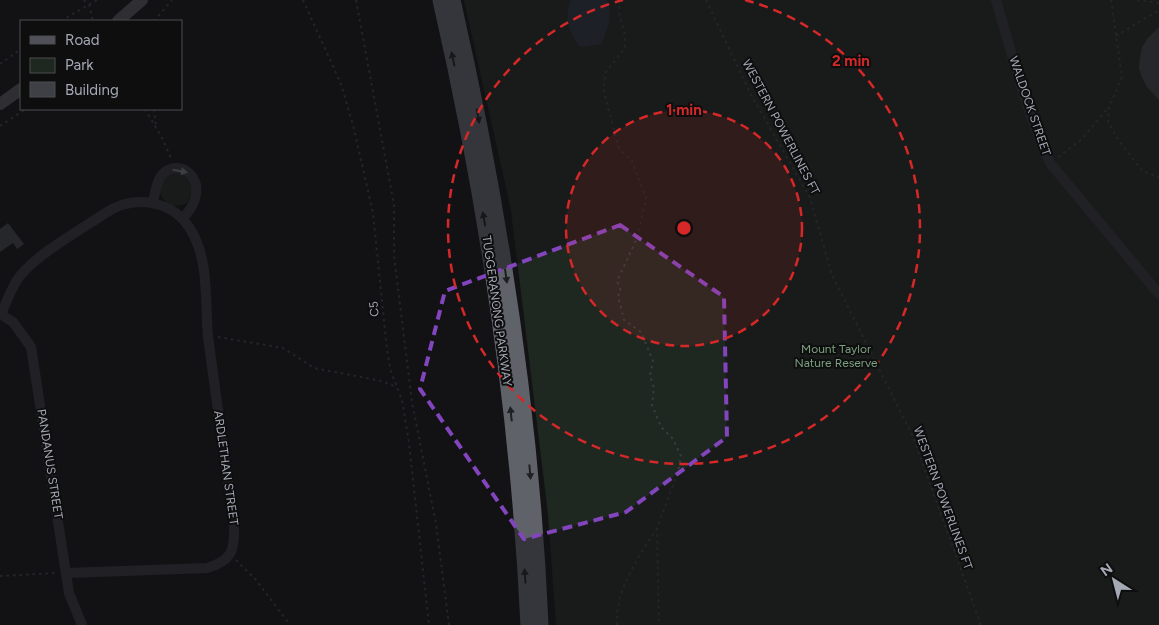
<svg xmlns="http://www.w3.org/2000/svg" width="1159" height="625" font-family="Figtree,sans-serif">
<rect width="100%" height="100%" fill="#131315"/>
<g fill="#1f2721">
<path d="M464,0H1159V625H556L548,514L511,210Z"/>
<path d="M180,171L194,185L188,202C175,210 162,204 159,189L165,175Z"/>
</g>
<path fill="#2b323a" d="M571,0H607C613,16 608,29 601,44L580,47C570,33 563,17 571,0Z"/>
<g fill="#3f4045">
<path d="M1159,27V100L1147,87L1142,78L1139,68L1140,57L1142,47L1148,38Z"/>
<path d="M8,223L24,244L17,249L13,243L0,252V229Z"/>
</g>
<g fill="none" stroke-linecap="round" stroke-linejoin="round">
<g stroke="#3a3b40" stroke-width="2" stroke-dasharray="2.5 4" stroke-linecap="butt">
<path d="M84,0L89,5L93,21"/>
<path d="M303,0L341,84L353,125L373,213L387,350L391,372L402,400L409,443L429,625"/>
<path d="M356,0L394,205V256L412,402L436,524L449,625"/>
<path d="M618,0L620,17L625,35V48L606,72L603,88L619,149L632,161L646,198L638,236L617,281L621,291L618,296L624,320L641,332L653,361L650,376L654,388L652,405L661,427L673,439L681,456L678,472L657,528L659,625"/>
<path d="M706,0L750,93L810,198L832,275L914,439L981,625"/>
<path d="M1111,0L1122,77L1109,107L1108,121L1117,138L1142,171L1159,177"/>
<path d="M1137,0L1159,3"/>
<path d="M61,21L97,0"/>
<path d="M154,21L172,0"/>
<path d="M1116,36L1159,10"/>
<path d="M0,64L21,49"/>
<path d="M145,109L162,138L172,160"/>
<path d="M154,109L156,126"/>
<path d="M0,126L26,109"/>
<path d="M1058,157L1081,140L1108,108"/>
<path d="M218,337L283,348L314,368L382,381L396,387"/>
<path d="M236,560L256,580L287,621L286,625"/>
<path d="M0,576L55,573"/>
<path d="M617,625C614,593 639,555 656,530"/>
</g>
<g stroke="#343439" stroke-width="10">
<path d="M996,0C1012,54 1026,111 1050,163L1159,294"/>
<path d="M153,202C155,194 156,183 161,176C180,153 216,184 183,218"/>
<path d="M0,314L13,322L31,347L69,593L82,625"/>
<path d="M1,314C6,303 11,290 17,280C32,257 80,230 104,214C133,194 174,199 192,232C209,262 205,302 208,336C216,399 226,463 234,527C235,551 231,561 207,568L67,573"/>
</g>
<g stroke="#505158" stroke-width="12">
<path d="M118,21L142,0"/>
<path d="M0,104L21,89"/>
</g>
<g stroke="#60626a" stroke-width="15">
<path d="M440,0C487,205 518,415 528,625"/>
<path d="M453,0C500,205 532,415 541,625"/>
</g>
</g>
<defs><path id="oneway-solid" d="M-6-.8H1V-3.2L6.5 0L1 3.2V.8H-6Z" transform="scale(1.25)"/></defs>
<g fill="#1e1f21">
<use href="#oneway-solid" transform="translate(453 59) rotate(-102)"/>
<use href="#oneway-solid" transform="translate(478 116) rotate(79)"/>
<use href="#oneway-solid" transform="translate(484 219) rotate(-100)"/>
<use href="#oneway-solid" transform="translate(506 276) rotate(82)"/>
<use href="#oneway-solid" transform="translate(511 414) rotate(-96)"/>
<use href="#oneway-solid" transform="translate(530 472) rotate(85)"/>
<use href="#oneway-solid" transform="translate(525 576) rotate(-94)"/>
</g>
<use fill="#72747d" href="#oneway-solid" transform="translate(180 171) rotate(10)"/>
<path d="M0 0H1159V625H0ZM620,225L724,297L727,437L626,512L524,539L420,389L445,291Z" fill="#131315" fill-opacity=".55" fill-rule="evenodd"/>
<path fill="none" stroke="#8345bd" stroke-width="4" stroke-dasharray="10 6" stroke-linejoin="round" d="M620,225L724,297L727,437L626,512L524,539L420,389L445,291Z"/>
<circle cx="684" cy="228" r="118" fill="#d62828" fill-opacity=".12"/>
<g fill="none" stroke="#d62828" stroke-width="2.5" stroke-dasharray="9 6">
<circle cx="684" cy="228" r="118"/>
<path d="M745 0A236 236 0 1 1 623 0"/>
</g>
<g text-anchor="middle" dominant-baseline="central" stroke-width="4" stroke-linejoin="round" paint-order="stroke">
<g font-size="12" fill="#a5a8b5" stroke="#0e0e0f">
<text transform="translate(1030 106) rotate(71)">WALDOCK STREET</text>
<text transform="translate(781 127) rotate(62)">WESTERN POWERLINES FT</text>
<text transform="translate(374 309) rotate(-96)">C5</text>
<text transform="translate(497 311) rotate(82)">TUGGERANONG PARKWAY</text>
<text transform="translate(50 464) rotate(81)">PANDANUS STREET</text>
<text transform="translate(226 468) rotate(82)">ARDLETHAN STREET</text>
<text transform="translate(943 498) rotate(70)">WESTERN POWERLINES FT</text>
</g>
<g font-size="12" fill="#7ca081" stroke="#0e0e0f">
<text x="836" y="349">Mount Taylor<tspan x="836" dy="14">Nature Reserve</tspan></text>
</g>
</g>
<circle cx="684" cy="228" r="8" fill="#d62828" stroke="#0e0e0f" stroke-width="2.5"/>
<g font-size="15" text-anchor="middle" font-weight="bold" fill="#d62828" stroke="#0e0e0f" stroke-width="4" stroke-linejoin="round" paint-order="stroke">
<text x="851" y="66">2 min</text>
<text x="684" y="115">1 min</text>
</g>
<rect x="20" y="20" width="162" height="90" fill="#0e0e0f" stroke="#4a4c51"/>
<rect x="30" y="36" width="25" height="8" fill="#505158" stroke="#4a4c51"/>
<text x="65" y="45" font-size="15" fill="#a5a8b5">Road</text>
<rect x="30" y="58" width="25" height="15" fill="#1f2721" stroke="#4a4c51"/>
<text x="65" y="70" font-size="15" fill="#a5a8b5">Park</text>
<rect x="30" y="82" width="25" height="15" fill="#3f4045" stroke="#4a4c51"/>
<text x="65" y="95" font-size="15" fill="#a5a8b5">Building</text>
<g transform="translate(1114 580) rotate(324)" stroke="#0e0e0f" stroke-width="4" paint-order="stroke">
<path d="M0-4L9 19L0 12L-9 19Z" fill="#a5a8b5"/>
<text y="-8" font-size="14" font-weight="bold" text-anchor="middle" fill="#a5a8b5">N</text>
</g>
</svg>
